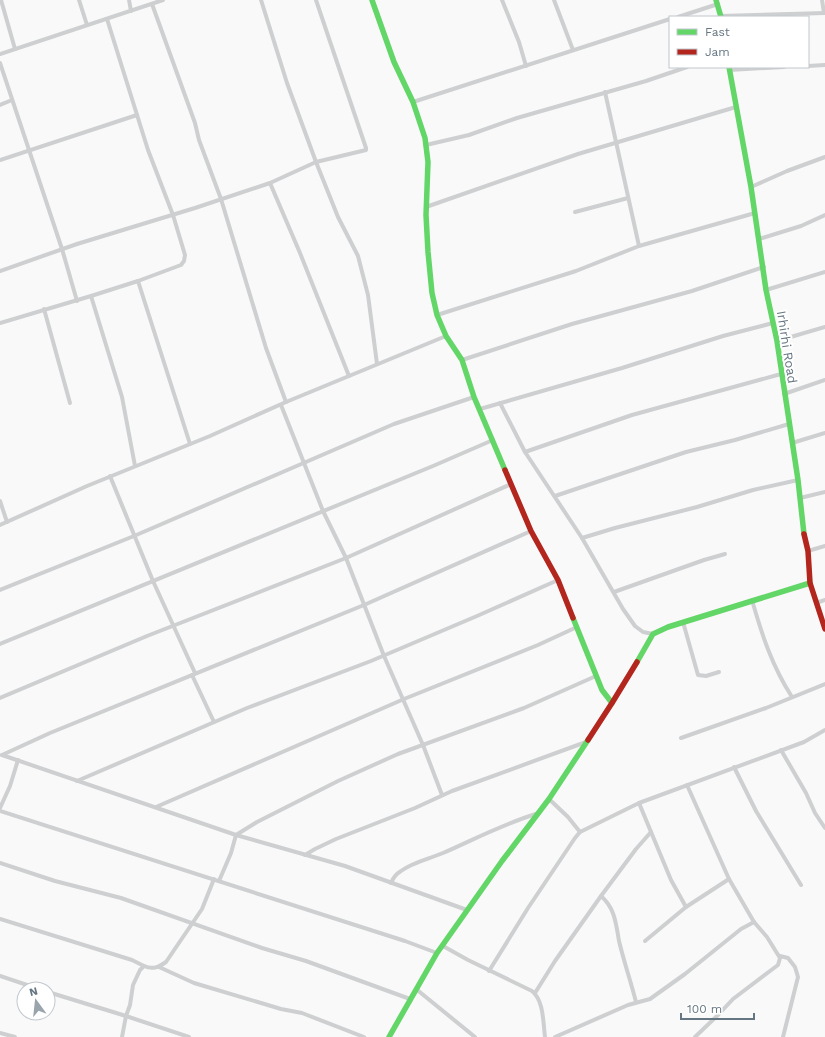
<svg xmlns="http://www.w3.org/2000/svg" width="825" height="1037" font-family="'Work Sans',sans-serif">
<rect width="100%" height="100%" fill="#f9f9f9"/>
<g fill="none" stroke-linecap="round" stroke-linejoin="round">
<g stroke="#cecfd0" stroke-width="4">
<path d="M1,0L15,49"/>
<path d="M79,0L87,25"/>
<path d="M129,0L131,11"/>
<path d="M261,0L287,83L316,162L338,217L358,256L368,295L377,364"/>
<path d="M502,0L519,42L526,66"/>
<path d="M554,0L573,50"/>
<path d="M822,0L824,13"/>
<path d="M152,4L195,123L199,140L221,199L266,348L286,402"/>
<path d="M720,16L825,13"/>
<path d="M678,17L718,4"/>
<path d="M107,19L148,150L173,215L185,255L184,261L181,265L138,281"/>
<path d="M0,54L163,0"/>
<path d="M0,63L62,249L77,301"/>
<path d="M808,66L825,65"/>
<path d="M729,70L784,67"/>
<path d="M605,92L639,246"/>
<path d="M413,102L670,19"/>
<path d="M0,105L12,100"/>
<path d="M426,145L469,135L517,118L646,81L687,67"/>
<path d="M0,160L137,115"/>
<path d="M270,183L300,253L349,376"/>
<path d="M751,187L787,171L825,157"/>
<path d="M426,207L578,154L736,107"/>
<path d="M575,212L628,198"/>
<path d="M759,239L801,226L825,215"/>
<path d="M0,271L77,244L195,208L270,183L316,162L366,150V148L316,0"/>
<path d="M766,290L825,272"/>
<path d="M91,296L122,397L135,466"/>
<path d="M44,309L70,403"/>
<path d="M437,315L576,271L639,246L755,213"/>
<path d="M0,323L91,296L138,281L190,444"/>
<path d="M777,341L825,327"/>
<path d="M462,360L572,324L692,291L764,267"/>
<path d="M784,394L825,380"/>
<path d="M500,403L525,452L582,538L623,609L635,626L643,632L653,634"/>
<path d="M281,405L323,511L346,558L384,656L423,745L442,795"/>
<path d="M480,409L622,368L723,336L773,323"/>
<path d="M792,443L825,433"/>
<path d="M525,452L632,415L781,374"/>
<path d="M110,476L153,581L195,673"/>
<path d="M555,496L686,452L735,440L789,424"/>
<path d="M800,498L825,492"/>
<path d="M0,501L7,522"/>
<path d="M0,525L87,486L210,436L286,402L446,336"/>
<path d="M582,538L615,528L697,507L753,490L798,480"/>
<path d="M808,551L825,546"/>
<path d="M0,590L134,536L394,424L474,397"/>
<path d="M614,592L704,560L725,554"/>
<path d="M752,600C762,635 772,666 792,697"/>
<path d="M816,603L825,600"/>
<path d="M683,622L698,675L706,676L719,672"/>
<path d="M0,644L433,466L493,440"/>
<path d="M192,675L214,722"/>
<path d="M0,698L147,636L346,558L511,484"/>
<path d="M681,738L766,708L825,684"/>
<path d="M781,750L806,793L815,813L825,828"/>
<path d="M2,755L50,733L364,605L531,531"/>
<path d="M2,755L236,835L345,866L467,910"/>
<path d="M734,767L756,811L801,885"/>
<path d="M77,781L247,708L371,661L477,616L558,580"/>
<path d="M687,785L729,879L754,922L767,937L780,958L778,965L733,999L718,1015L695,1037"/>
<path d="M549,799L568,817L580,832"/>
<path d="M639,803L671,880L686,907"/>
<path d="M156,807L404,699L538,645L577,627"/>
<path d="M0,808L10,786L18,760"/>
<path d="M0,811L405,941L437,953"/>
<path d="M305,855L315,849L336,839L415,808L452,791L586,742"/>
<path d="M0,863L55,881L121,898L262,948L306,961L410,999"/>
<path d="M219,881L231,853L236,835L257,822L338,781L398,754L524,708L596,676"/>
<path d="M391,883C393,878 396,874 401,871C413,862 429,859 443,853C475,839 505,823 539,813"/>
<path d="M601,896C615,908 616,924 619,941C624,962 631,982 636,1002"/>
<path d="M0,919L132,960L144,966"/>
<path d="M645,941L686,907L729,879"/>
<path d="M443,946L468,960L532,991C544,1001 543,1022 545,1037"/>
<path d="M780,956L788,958L795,967L798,977L783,1037"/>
<path d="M159,967L194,983L281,1009L302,1013L364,1037"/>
<path d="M489,971L528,908L575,838L580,832L639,803L804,742L825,730"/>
<path d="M0,976L39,989"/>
<path d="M416,989L475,1037"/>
<path d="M48,992L126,1016L189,1037"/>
<path d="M535,993L555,961L601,896L636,849L651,832"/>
<path d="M0,1033L15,1037"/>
<path d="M122,1037L126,1016L130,1005L133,985L140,970L144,966C153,970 159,967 166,962L202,909L214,879"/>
<path d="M555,1037L628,1005L650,999L685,974L741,929L754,922"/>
</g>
<g stroke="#63d668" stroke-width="5.5">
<path d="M372,0L394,62L413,102L425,138L428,162L426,215L428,252L432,293L437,315L446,336L462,360L474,397L505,470"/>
<path d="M716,0L721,17"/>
<path d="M729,67L751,187L766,290L777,341L798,480L804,534"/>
<path d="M573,618L602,690L612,703"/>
<path d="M637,662L653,634L668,627L810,583"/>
<path d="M389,1037L437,953L502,861L549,799L588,740"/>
</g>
<g stroke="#b3261e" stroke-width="5.5">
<path d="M505,470L531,531L558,580L573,618"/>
<path d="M804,534L808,551L810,583L825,629"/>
<path d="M588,740L612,703L637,662"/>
</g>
</g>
<g text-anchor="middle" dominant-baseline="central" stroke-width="4" stroke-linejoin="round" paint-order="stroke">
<g font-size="13" fill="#657683" stroke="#fff">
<text transform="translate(787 347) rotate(81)">Irhirhi Road</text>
</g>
</g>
<rect x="669" y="16" width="140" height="52" fill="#ffffff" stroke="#c1c8cd"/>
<rect x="677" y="29" width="20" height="6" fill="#63d668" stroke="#c1c8cd"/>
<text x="705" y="36" font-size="12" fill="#657683">Fast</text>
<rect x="677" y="49" width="20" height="6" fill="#b3261e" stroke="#c1c8cd"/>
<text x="705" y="56" font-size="12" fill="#657683">Jam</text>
<g transform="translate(36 1001) rotate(345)"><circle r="19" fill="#ffffff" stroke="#c1c8cd"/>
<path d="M0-3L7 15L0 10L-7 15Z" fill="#99a4ac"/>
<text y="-6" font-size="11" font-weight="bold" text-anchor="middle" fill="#657683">N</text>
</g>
<path d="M681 1013v6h73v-6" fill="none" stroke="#657683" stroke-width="2"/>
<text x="687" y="1013" font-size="12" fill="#657683" stroke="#ffffff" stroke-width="3" paint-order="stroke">100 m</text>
</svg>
